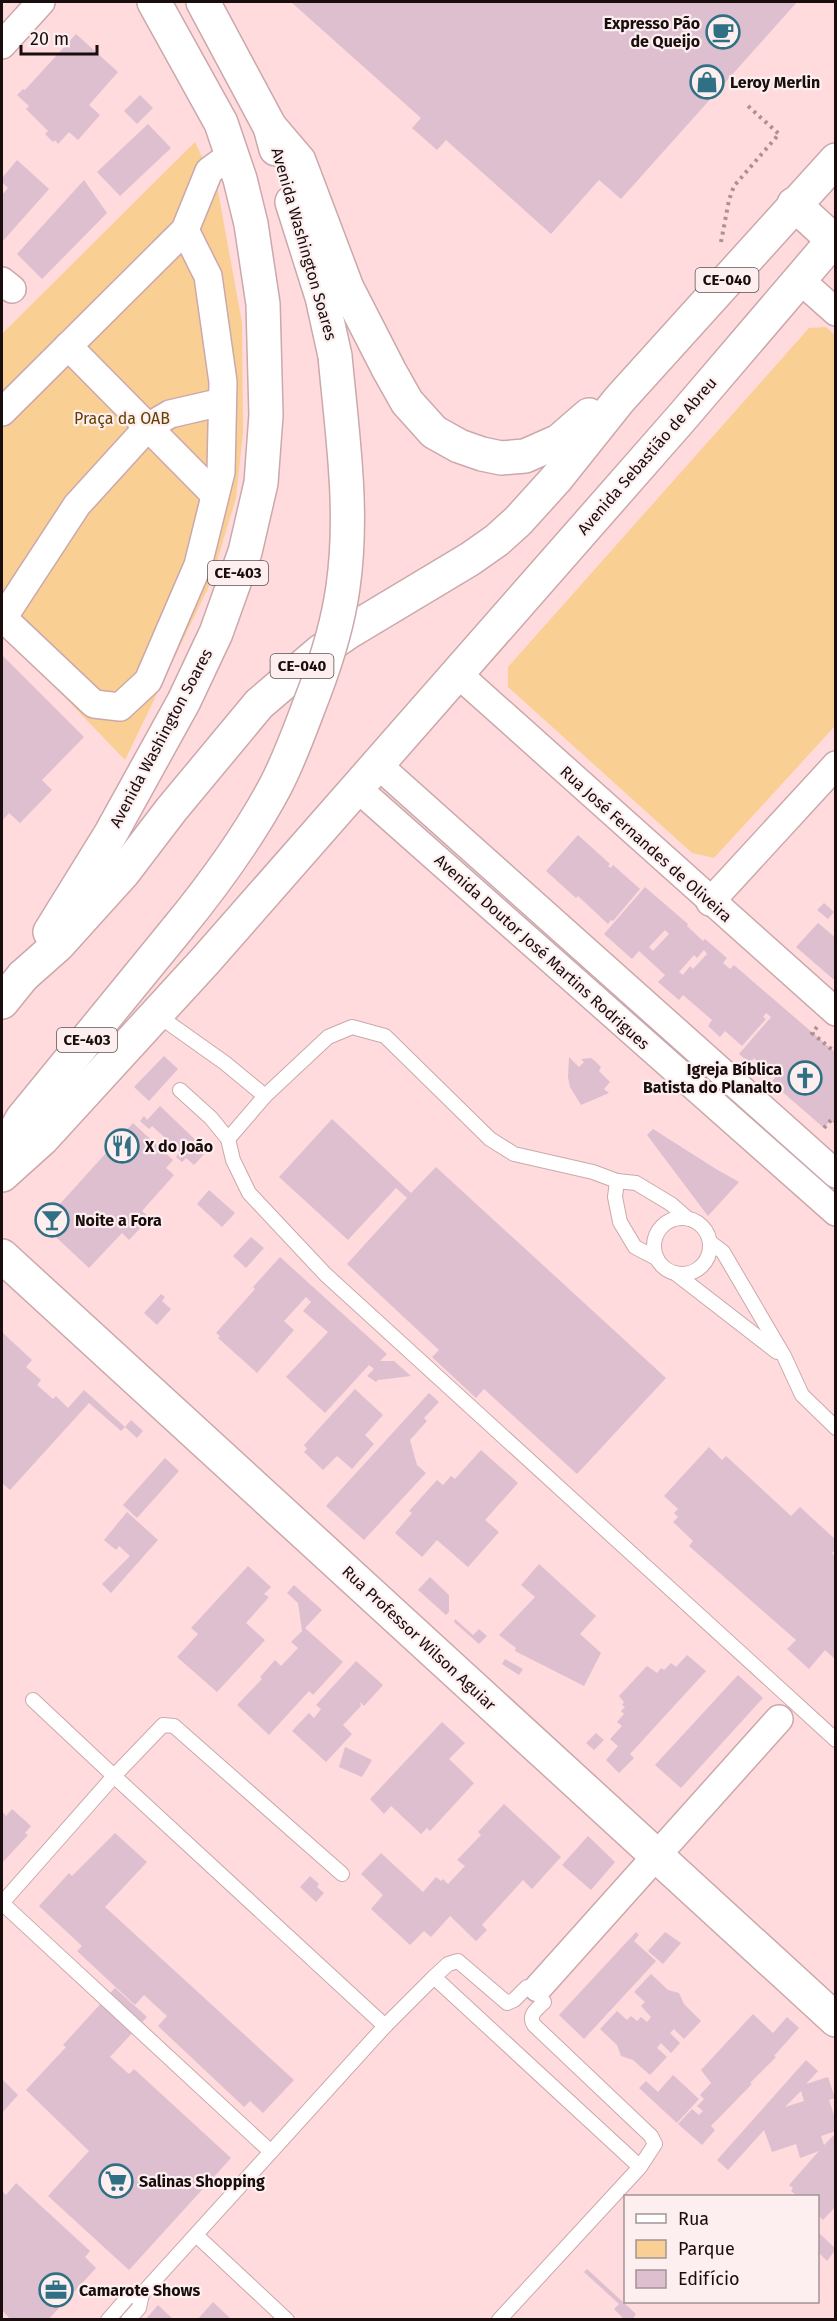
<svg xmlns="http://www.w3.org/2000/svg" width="837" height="2321" font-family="'Fira Sans',sans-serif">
<rect width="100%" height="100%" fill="#ffdbdd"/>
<g fill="#facf93">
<path d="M195,142L218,191L242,323L243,432L236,498L210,584L125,760L2,632V334Z"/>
<path d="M826,327L836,336L835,726L714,858L692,853L508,687V667L809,328Z"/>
</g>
<g fill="#ddbfd0" fill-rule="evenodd">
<path d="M291,2H797L621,199L599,180L551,234L446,140L437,150L412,128L421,118Z"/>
<path d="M76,34L118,72L89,105L100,115L78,140L69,132L58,144L55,140L53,142L45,134L48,131L26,109L29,106L17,95L23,89L25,90Z"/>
<path d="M140,95L153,108L137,124L124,111Z"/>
<path d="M148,124L171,148L120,196L97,172Z"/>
<path d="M17,160L49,189L2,242V195L8,188L2,182V178Z"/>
<path d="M84,180L107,213L42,279L17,254Z"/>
<path d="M2,655L84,737L42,780L52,790L20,823L9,813L2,821Z"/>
<path d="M578,835L610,864L608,866L611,868L613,865L640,889L613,921L611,920L608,924L578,896L576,898L546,871Z"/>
<path d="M645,887L688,924L687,926L703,941L705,939L727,958L723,963L730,969L734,965L836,1053L834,1123L831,1120L824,1128L771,1082L779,1073L775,1070L772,1074L754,1058L750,1063L739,1054L771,1017L766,1013L763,1017L766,1019L742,1046L725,1031L720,1037L708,1026L712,1020L683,995L679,1000L658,982L665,975L639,951L632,959L604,934ZM665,930L669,934L653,951L649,947ZM704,950L707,954L693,969L690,966L683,975L679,972L694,955L697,958Z"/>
<path d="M824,903L834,912L828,919L817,910Z"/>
<path d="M818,923L836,938V977L833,979L796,947Z"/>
<path d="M164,1056L178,1069L149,1101L134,1087Z"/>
<path d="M569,1057L579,1067L584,1062L581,1059L591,1058L595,1061L601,1067L599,1071L610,1082L604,1089L609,1093L581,1105L570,1087L568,1077Z"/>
<path d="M160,1106L207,1151L194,1165L186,1158L182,1162L176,1157L180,1152L177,1150L173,1154L168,1148L172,1144L152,1126L149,1129L140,1121L144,1116L147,1120Z"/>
<path d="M332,1119L411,1193L436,1167L666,1378L577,1474L484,1389L476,1398L432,1357L439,1350L347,1264L407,1198L396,1188L348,1240L279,1177Z"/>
<path d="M133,1123L173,1160L166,1168L174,1175L142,1211L150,1218L129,1240L122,1233L89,1268L42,1224Z"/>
<path d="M653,1129L716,1169L739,1182L708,1216L647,1135Z"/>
<path d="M209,1190L235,1213L222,1227L197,1204Z"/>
<path d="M251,1237L264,1248L246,1268L233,1256Z"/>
<path d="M280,1257L387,1354L380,1361H394L411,1376L378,1380L376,1382L367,1376L374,1369L369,1365L325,1413L286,1377L328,1332L303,1311L311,1302L306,1297L284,1321L294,1330L257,1373L218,1338L220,1336L216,1333L255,1289L253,1287Z"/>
<path d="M161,1294L165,1297L162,1301L171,1309L157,1325L144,1313Z"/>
<path d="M2,1332L32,1360L26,1367L41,1380L37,1385L53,1399L56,1396L68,1408L84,1390L125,1427L131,1420L143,1431L137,1438L125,1427L121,1431L89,1403L10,1490L2,1483Z"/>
<path d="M355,1389L383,1415L365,1435L374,1444L352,1469L337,1456L323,1470L304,1452L307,1449L304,1445Z"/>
<path d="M429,1393L439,1402L424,1418L427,1421L410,1440L417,1465L426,1473L364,1540L326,1506Z"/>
<path d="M709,1447L722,1460L726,1456L791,1516L800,1507L836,1540V1549L832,1553L836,1557V1660L825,1650L809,1669L787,1649L796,1640L689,1546L693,1541L673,1522L678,1517L674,1513L678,1509L664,1496Z"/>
<path d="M481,1450L518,1483L485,1520L499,1532L468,1567L437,1540L422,1557L395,1533L412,1513L409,1511L437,1480L443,1485L451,1476L455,1479Z"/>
<path d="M165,1458L179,1471L137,1518L123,1505Z"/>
<path d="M127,1512L158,1540L111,1593L102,1584L130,1556L119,1546L116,1550L104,1540Z"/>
<path d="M539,1564L596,1616L580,1634L601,1653L584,1686L515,1651L516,1648L499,1635L535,1597L521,1585Z"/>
<path d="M248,1566L271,1587L264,1594L269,1597L246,1623L265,1640L217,1692L177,1657L198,1634L191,1628Z"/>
<path d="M430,1577L449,1595V1612L446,1615L418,1590Z"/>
<path d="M294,1585L322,1610L305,1628L343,1662L313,1695L309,1691L269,1735L237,1705L262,1679L260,1677L275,1660L281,1666L298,1648L291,1642L302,1631L298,1603L287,1593Z"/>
<path d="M455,1619L473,1635L479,1629L487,1636L479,1644L454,1622Z"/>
<path d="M687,1655L706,1671L630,1754L634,1758L619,1773L606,1760L618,1746L610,1739L622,1726L617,1722L624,1714L621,1711L625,1707L622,1705L624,1702L619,1696L647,1666L657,1673L661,1668L664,1670L671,1663L676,1667Z"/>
<path d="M505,1659L523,1669L519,1675L502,1664Z"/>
<path d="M356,1661L383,1685L364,1706L360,1702L361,1706L343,1725L352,1734L326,1762L292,1731L309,1713L314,1718L321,1709L316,1705Z"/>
<path d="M738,1675L763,1698L681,1788L655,1765Z"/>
<path d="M442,1722L465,1743L449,1759L474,1783L430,1831L427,1828L421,1834L391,1806L384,1814L370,1799Z"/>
<path d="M596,1733L604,1740L594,1750L586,1743Z"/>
<path d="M345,1747L372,1760L362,1777L339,1767Z"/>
<path d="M504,1804L561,1857L532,1889L523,1880L482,1925L487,1930L476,1941L450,1916L431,1937L424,1931L410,1945L371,1909L383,1895L361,1874L381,1853L423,1892L436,1877L441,1881L443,1879L448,1884L465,1866L457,1860L481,1835L478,1832Z"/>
<path d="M12,1809L31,1826L25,1833L28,1835L2,1863V1811L6,1816Z"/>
<path d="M115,1833L147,1862L105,1907L294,2080L263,2113L250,2101L244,2107L158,2026L167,2016L144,1995L135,2005L77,1951L82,1946L39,1906L69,1873L72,1876Z"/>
<path d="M588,1836L615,1862L591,1890L562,1865Z"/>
<path d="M310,1876L319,1884L317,1887L324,1893L316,1902L300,1887Z"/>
<path d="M636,1932L639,1935L634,1941L656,1961L584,2039L559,2015Z"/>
<path d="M665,1932L681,1943L663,1964L648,1951Z"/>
<path d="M651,1974L668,1990L679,1993L684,2004L701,2021L684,2039L674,2029L670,2033L680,2043L671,2053L661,2043L657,2048L667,2057L650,2075L633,2060L621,2056L617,2045L600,2029L617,2011L627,2020L631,2016L637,2021L641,2017L647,2022L651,2017L641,2006L645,2002L634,1992Z"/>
<path d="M115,1988L147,2017L110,2057L129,2074L134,2069L231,2158L129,2270L48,2196L89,2151L26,2090L66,2047L63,2045Z"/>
<path d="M753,2014L773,2033L787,2017L799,2028L774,2056L776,2057L750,2083L752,2084L711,2126L715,2130L702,2145L678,2124L692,2109L699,2115L703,2111L697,2106L704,2099L700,2095L711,2083L701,2070Z"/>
<path d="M806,2060L818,2071L806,2084L828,2077L835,2098L829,2100L836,2121V2131L821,2136L824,2145L836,2133V2206L823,2220L818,2215V2196H797L791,2191L793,2188L789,2185L819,2151L800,2158L796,2144L772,2152L764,2130L728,2170L717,2160ZM801,2091L804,2101L785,2107Z"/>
<path d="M673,2075L699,2099L677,2123L639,2088L646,2081L658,2092Z"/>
<path d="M2,2079L18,2095L2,2113Z"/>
<path d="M16,2183L90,2251L85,2257L96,2268L48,2320H11L2,2310V2191L6,2195Z"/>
<path d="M818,2232L836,2249L827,2261L818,2252Z"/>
<path d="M587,2269L636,2314L632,2320H625L614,2309L619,2304L584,2272Z"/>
<path d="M213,2302L232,2320H197Z"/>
<path d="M158,2305L174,2320H145Z"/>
</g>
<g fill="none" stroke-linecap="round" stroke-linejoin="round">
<defs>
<g id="lane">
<path d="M156,1014L225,1063L265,1096L328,1037L352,1027L385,1036L490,1139L514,1154L593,1172L617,1181L636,1183L671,1204L687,1218"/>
<path d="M180,1090L211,1118L228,1139L233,1160L249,1193L325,1274L836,1740"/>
<path d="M228,1139L265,1096"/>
<path d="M617,1181L615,1197L620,1222L635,1247L656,1258"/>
<circle cx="682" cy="1246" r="28"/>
<path d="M710,1242L723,1252L784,1356L802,1395L836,1428"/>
<path d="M675,1273L777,1352"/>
<path d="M33,1700L114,1776L163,1725L174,1726L342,1874"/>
<path d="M2,1903L114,1776L385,2026"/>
<path d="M2,1903L271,2152"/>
<path d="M434,1977L448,1964L458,1961L507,2003L514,2000L527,1987"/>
<path d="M196,2235L287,2320"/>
<path d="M108,2320L128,2297L142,2294"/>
<path d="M128,2320L139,2308L142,2294L385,2026L434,1977L640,2167"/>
<path d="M499,2320L640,2167L655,2144L651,2136L534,2025C528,2015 536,2010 544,2002"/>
</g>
<g id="street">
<path d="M2,45L41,2"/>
<path d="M799,279L836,312"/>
<path d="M2,281L12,289"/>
<path d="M68,346L215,495"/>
<path d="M2,412L185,230L209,171L232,154"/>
<path d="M2,617L94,704L120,707L148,681L198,565L221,472L223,382L208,276L185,230"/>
<path d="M3,618L77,505L148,427L170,414L222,402"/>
<path d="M458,674L836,1012"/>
<path d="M378,765L836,1174"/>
<path d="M357,788L836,1212"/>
<path d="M710,902L836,765"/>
<path d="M538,1988L779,1719"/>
</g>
<path id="secondary" d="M2,1256L836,2020"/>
<g id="primary">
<path d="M203,2L270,127L276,149"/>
<path d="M270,127L299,161L347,288L389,370L407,402L434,432L459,446L482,454L501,458L525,456L559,441L589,415"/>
<path d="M292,202L322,297L335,356"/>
<path d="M794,204L833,240"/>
<path d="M50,932L110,835L184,701L216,633L245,552L261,483L266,415L263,304L251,224L240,179L221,123L154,2"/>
<path d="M23,976L58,945L123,873L171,810L259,704L321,651L350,631L470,559L497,540L518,521L556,479L619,400L836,160"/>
<path d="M2,1155L22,1119L178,928"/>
<path d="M2,1175L42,1139L205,961L684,415L836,237"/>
</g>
<path id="highway" d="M2,1002L23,976"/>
</defs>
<use href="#lane" stroke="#cba8ab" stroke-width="16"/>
<use href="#street" stroke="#cba8ab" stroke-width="30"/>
<use href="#secondary" stroke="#cba8ab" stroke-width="36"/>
<use href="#primary" stroke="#cba8ab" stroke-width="36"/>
<use href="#highway" stroke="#cba8ab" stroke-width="36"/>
<g stroke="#ac9192" stroke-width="4" stroke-dasharray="3 4.5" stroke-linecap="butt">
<path d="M721,242L729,200L734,186L779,134L748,106"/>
<path d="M817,1027L812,1033L836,1053"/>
<path d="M824,1128L831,1120L834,1123L836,1122"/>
</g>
<use href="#lane" stroke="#fff" stroke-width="14"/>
<use href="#street" stroke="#fff" stroke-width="27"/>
<use href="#secondary" stroke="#fff" stroke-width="33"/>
<use href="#primary" stroke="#fff" stroke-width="33"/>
<use href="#highway" stroke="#fff" stroke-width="33"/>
<defs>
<path id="primary-bridge" d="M178,928C214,884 249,836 276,785C291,756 302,724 314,693C327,659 338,623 343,587C354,510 342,433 335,356"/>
</defs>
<use href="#primary-bridge" stroke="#cba8ab" stroke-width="36" stroke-linecap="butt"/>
<use href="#primary-bridge" stroke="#fff" stroke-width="33"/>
</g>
<defs>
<symbol id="cafe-ring" viewBox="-11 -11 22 22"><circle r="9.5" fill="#fdeeef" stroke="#307084" stroke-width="1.5"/><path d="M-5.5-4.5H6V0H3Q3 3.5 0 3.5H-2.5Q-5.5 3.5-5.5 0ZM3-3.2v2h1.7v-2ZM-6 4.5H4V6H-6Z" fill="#307084"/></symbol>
<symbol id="shop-ring" viewBox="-11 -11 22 22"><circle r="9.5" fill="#fdeeef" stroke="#307084" stroke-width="1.5"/><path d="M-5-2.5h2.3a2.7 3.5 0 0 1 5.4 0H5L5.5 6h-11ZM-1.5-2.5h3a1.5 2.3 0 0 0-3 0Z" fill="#307084"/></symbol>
<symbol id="church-ring" viewBox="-11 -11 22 22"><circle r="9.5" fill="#fdeeef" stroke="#307084" stroke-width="1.5"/><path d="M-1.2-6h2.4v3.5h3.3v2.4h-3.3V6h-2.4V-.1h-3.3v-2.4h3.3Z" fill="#307084"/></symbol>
<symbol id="restaurant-ring" viewBox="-11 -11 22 22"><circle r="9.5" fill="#fdeeef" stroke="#307084" stroke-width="1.5"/><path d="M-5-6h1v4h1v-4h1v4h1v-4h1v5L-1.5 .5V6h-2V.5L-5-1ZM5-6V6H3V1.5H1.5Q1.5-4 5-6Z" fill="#307084"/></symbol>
<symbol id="bar-ring" viewBox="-11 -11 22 22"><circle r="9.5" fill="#fdeeef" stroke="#307084" stroke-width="1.5"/><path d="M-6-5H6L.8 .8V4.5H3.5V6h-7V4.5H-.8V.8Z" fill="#307084"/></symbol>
<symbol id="supermarket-ring" viewBox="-11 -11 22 22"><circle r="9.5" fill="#fdeeef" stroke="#307084" stroke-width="1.5"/><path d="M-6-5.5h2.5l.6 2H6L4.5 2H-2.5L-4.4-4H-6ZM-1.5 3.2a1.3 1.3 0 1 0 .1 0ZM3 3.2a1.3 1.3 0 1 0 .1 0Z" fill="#307084"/></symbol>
<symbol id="office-ring" viewBox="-11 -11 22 22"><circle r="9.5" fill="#fdeeef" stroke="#307084" stroke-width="1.5"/><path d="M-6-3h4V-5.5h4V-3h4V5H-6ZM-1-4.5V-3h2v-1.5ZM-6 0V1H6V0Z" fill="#307084"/></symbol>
</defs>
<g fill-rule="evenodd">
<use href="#cafe-ring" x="704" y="13" width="38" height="38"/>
<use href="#shop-ring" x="688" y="63" width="38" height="38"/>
<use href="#church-ring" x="786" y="1059" width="38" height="38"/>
<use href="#restaurant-ring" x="103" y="1127" width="38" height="38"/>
<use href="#bar-ring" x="33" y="1201" width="38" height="38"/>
<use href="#supermarket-ring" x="97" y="2162" width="38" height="38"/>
<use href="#office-ring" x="37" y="2271" width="38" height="38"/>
</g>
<g text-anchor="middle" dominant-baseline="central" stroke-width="4.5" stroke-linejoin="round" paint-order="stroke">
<g fill="#fdeeef" stroke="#5d5052" stroke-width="1.5">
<rect x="695.5" y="268" width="63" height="24" rx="4.5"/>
<rect x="208" y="561" width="60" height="24" rx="4.5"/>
<rect x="270.5" y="654" width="63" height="24" rx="4.5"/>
<rect x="57" y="1028" width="60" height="24" rx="4.5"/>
</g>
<g font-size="15" font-weight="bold" fill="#190d0e">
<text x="727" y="280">CE-040</text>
<text x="238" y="573">CE-403</text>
<text x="302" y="666">CE-040</text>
<text x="87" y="1040">CE-403</text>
</g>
<g font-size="16" font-weight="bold" fill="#190d0e" stroke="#fdeeef" text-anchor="start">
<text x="700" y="23" text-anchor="end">Expresso Pão<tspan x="700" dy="18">de Queijo</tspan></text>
<text x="730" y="82">Leroy Merlin</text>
<text x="782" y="1069" text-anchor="end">Igreja Bíblica<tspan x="782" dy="18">Batista do Planalto</tspan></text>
<text x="145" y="1146">X do João</text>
<text x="75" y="1220">Noite a Fora</text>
<text x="139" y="2181">Salinas Shopping</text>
<text x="79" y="2290">Camarote Shows</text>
</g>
<g font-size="16" fill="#190d0e" stroke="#fdeeef">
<text transform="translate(304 244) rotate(74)">Avenida Washington Soares</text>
<text transform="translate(647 456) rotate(-49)">Avenida Sebastião de Abreu</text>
<text transform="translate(161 738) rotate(-62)">Avenida Washington Soares</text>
<text transform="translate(646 844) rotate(42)">Rua José Fernandes de Oliveira</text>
<text transform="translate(542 952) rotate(42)">Avenida Doutor José Martins Rodrigues</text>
<text transform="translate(419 1638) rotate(43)">Rua Professor Wilson Aguiar</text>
</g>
<g font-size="16" fill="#634100" stroke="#fdeeef">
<text x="122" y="418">Praça da OAB</text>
</g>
</g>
<rect width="837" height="2321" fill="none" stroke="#190d0e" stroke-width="6"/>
<rect x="624" y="2195" width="195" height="108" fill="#fdeeef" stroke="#a29495" stroke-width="1.5"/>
<rect x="636" y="2214" width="30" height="9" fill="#ffffff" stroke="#a29495" stroke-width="1.5"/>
<text x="678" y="2225" font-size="18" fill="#190d0e">Rua</text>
<rect x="636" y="2240" width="30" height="18" fill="#facf93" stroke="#a29495" stroke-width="1.5"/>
<text x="678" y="2255" font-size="18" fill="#190d0e">Parque</text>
<rect x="636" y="2270" width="30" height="18" fill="#ddbfd0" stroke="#a29495" stroke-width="1.5"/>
<text x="678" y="2285" font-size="18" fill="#190d0e">Edifício</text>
<path d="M21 45v9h76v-9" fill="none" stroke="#190d0e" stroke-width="3"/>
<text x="30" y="45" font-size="18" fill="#190d0e" stroke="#fdeeef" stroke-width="4.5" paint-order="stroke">20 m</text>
</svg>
